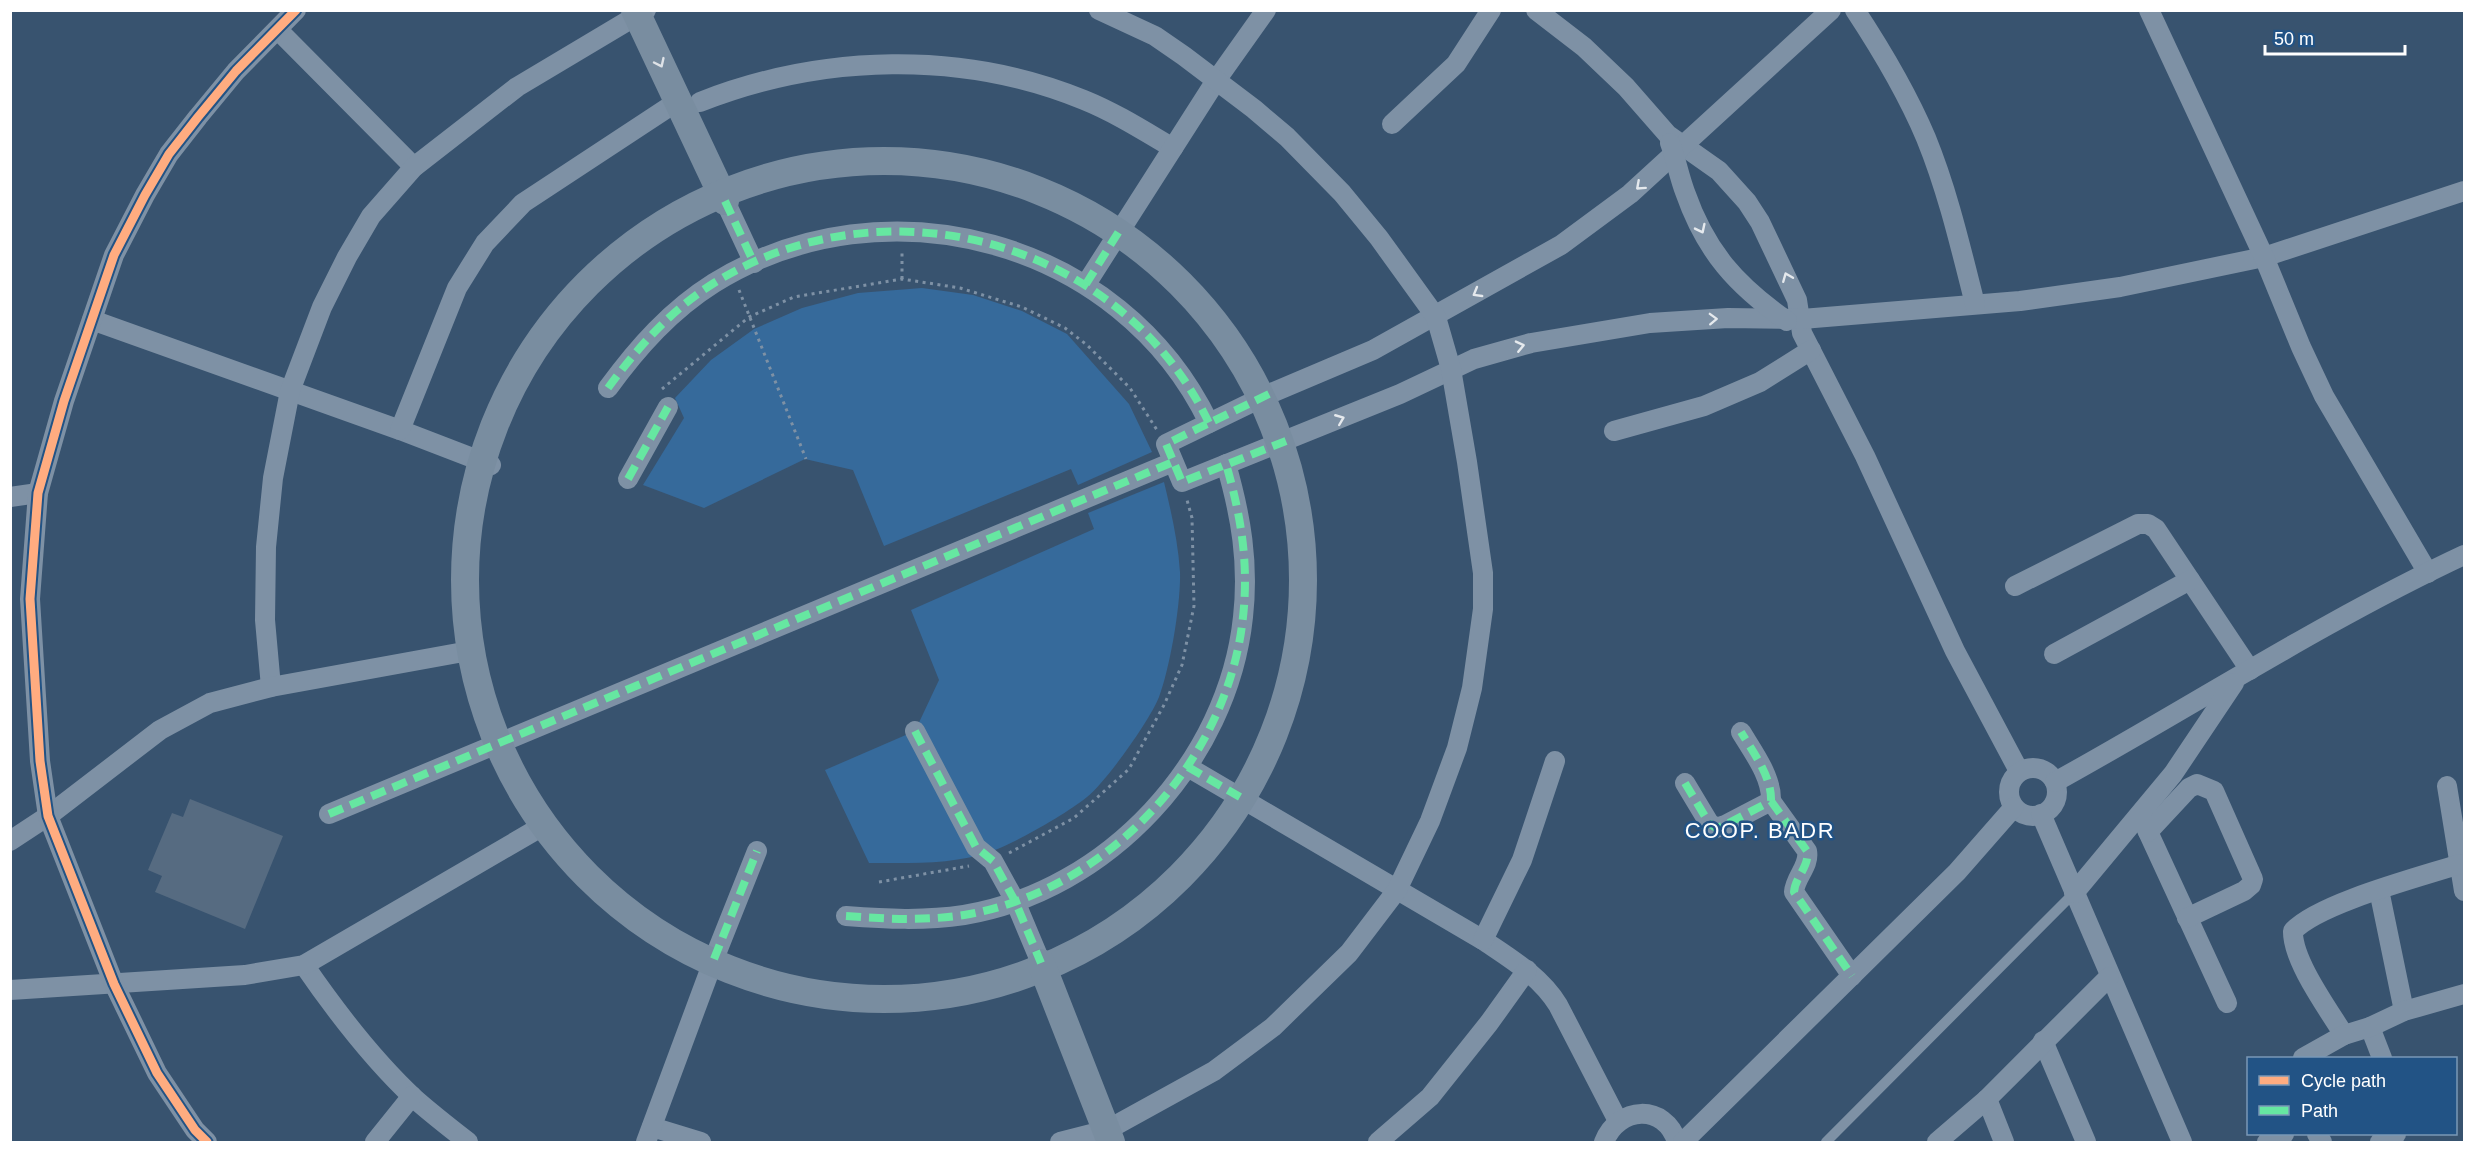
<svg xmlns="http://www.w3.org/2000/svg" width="2475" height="1153" font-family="Arial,sans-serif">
<rect width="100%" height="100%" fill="#38536f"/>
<g fill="#366a9b">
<path d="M922,288L973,295L1022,311L1067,334L1129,404L1152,452L1078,485L1071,469L884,546L853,470L805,459L704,508L643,485L684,418L675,398L711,360L754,329L802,308L858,293Z"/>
<path d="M1164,482C1171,511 1178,541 1180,572C1181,604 1170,668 1159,697C1150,720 1106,782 1087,797C1066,814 1017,842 992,851C955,865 908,863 869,863L825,770L915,731L939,680L911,610L1094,529L1088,513Z"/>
</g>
<path fill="#566b81" d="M190,799L283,836L245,929L155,892L162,876L148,870L172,813L183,817Z"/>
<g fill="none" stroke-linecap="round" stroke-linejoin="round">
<g stroke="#7e91a5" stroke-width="3" stroke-dasharray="3 4.5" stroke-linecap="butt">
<path d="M902,279V251"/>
<path d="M739,290L806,459"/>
<path d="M662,389L749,317L794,297L902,279L960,288L1022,307L1065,328L1087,345L1130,388L1157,430"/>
<path d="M1009,853L1074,818L1129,769L1164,705L1182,665L1194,606L1192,518L1187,500"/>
<path d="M879,882L969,866"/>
</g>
<path stroke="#7e91a5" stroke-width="10" d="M1826,1142L2074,893"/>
<g stroke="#7e91a5" stroke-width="20">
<path d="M1536,10L1584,47L1626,87L1668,135L1719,171L1747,202L1760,222L1797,300L1802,333L1865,456L1955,651L2019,771"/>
<path d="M1831,10L1630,194L1561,245L1373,350L1269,394L1166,444L1182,482L1400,394L1474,359L1531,343L1650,323L1728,318L1802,319L2020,301L2120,287L2264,257L2464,191"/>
<path d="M1855,10C1882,51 1907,93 1926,138C1948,192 1961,249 1975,304"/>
<path d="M2149,10L2264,257L2301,347L2324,396L2428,573"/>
<path d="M278,30L414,167"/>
<path d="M700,102C822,54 962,50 1084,100C1116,113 1144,131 1173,148"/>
<path d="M1392,124L1456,64L1491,10"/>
<path d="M1670,143C1676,159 1679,176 1685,192C1706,252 1736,285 1787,321"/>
<path d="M725,201L754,263"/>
<path d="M1086,284L1217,79L1266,10"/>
<path d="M92,320L400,430L491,465"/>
<path d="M608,388C638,347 671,310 714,283C885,177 1121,240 1209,423"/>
<path d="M400,430L457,288L485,243L523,203L678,101"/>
<path d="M1614,431L1704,406L1760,382L1811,350"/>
<path d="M628,479L668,407"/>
<path d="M10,497L38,493"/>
<path d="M2015,586L2138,524H2148L2156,529L2250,670"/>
<path d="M2054,654L2190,580"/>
<path d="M271,687L265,620L266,547L273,478L290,391L322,307L347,257L371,216L414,167L517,87L646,10"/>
<path d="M915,731L976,847L993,861L1015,901L1041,963"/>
<path d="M1188,767L1483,940C1511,959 1540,976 1558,1005L1618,1121"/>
<circle cx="2033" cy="792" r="24"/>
<path d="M2055,782C2191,707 2323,621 2464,555"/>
<path d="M1685,783L1709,823L1716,828L1725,825L1771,801C1772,777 1753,752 1741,732"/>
<path d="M2447,786L2464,891"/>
<path d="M1771,801L1807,851C1810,866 1795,877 1794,892L1852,976"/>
<path d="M329,814L1173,462"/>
<path d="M2041,814L2182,1142"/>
<path d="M2143,821L2227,1003"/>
<path d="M2148,832L2189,788L2197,784L2214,791L2253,879L2251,885L2244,891L2187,918"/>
<path d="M10,841L48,816L160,730L210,703L271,687L458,653"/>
<path d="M2379,890L2404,1011"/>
<path d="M2074,893L2173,774L2234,683"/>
<path d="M846,916C886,919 924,921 964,915C1108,891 1228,761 1243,617C1249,563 1241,516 1226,464"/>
<path d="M1483,940L1522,860L1555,761"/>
<path d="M304,965C337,1013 372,1059 415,1099C432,1114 450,1128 468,1142"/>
<path d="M10,990L245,975L304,965L534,831"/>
<path d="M2370,1027L2382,1058"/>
<path d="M2344,1035C2328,1009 2292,960 2293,931C2319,903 2420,877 2460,864"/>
<path d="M2043,1041L2086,1142"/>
<path d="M2303,1058L2344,1035L2370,1027L2404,1011L2464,994"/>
<path d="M1987,1099L2004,1142"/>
<path d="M652,1127L701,1142"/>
<path d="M2317,1134L2322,1142"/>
<path d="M207,1142L195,1130L157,1073L114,984L48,816L40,761L30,599L38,493L64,401L114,255L145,195L169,154L198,117L236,71L296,10"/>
<path d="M375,1142L412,1096"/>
<path d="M646,1142L714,959L757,851"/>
<path d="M1060,1142L1107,1130L1214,1071L1273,1027L1349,953L1397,890L1430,821L1457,748L1472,688L1483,609V573L1467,462L1451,369L1436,317L1379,238L1342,193L1287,137L1254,109L1184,56L1155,36L1099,10"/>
<path d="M1378,1142L1430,1097L1489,1023L1527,970"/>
<path d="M1604,1142C1618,1106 1665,1103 1677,1142"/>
<path d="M1683,1142L1957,872L2014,807"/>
<path d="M1937,1142L1987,1099L2109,977"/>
<path d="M2267,1142L2284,1134"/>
<path d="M2380,1142L2396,1134"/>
</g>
<g stroke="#798da0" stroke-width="28">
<path d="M635,10L725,201"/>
<circle cx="884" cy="580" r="419"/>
<path d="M1041,963L1111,1142"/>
</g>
<g stroke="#66e7a1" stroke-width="8" stroke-dasharray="15 8" stroke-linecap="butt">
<path d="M725,201L754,263"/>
<path d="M1086,284L1121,228"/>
<path d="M608,388C638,347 671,310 714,283C885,177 1121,240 1209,423"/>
<path d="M1269,394L1166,444L1182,482L1286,441"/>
<path d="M628,479L668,407"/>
<path d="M915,731L976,847L993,861L1015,901L1041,963"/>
<path d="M1188,767L1240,797"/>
<path d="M1685,783L1709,823L1716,828L1725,825L1771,801C1772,777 1753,752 1741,732"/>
<path d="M1771,801L1807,851C1810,866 1795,877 1794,892L1852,976"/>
<path d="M329,814L1173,462"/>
<path d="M846,916C886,919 924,921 964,915C1108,891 1228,761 1243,617C1249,563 1241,516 1226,464"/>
<path d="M714,959L757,851"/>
</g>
<defs>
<path id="cycleway" d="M207,1142L195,1130L157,1073L114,984L48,816L40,761L30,599L38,493L64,401L114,255L145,195L169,154L198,117L236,71L296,10"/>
</defs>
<use href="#cycleway" stroke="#225385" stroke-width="13"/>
<use href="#cycleway" stroke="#ffac80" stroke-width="9"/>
</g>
<defs><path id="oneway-chevron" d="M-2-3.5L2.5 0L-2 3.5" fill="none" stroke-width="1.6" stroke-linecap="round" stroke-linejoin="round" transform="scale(1.5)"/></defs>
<use stroke="#dee2e7" href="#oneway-chevron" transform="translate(660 63) rotate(65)"/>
<g stroke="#e5e9ed">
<use href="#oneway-chevron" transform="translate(1640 186) rotate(138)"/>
<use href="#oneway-chevron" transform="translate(1701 229) rotate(64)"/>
<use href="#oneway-chevron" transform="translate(1787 277) rotate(-112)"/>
<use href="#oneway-chevron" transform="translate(1477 293) rotate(150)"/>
<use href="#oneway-chevron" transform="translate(1713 319) rotate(-2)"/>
<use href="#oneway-chevron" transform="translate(1520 346) rotate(-13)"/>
<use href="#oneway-chevron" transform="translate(1340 419) rotate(-22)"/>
</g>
<g text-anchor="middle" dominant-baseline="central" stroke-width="5" stroke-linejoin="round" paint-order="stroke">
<g font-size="22" letter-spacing="1.5" fill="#fff" stroke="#225385">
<text x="1760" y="830">COOP. BADR</text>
</g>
</g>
<rect width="2475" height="1153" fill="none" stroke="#ffffff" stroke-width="24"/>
<rect x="2247" y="1057" width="210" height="78" fill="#225385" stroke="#7a98b6" stroke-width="1.5"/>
<rect x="2259" y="1076" width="30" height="9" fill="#ffac80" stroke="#7a98b6" stroke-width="1.5"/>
<text x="2301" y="1087" font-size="18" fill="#ffffff">Cycle path</text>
<rect x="2259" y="1106" width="30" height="9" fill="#66e7a1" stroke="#7a98b6" stroke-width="1.5"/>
<text x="2301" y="1117" font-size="18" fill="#ffffff">Path</text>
<path d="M2265 45v9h140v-9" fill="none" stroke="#ffffff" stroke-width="3"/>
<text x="2274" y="45" font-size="18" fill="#ffffff" stroke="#225385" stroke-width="4.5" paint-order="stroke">50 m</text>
</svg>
